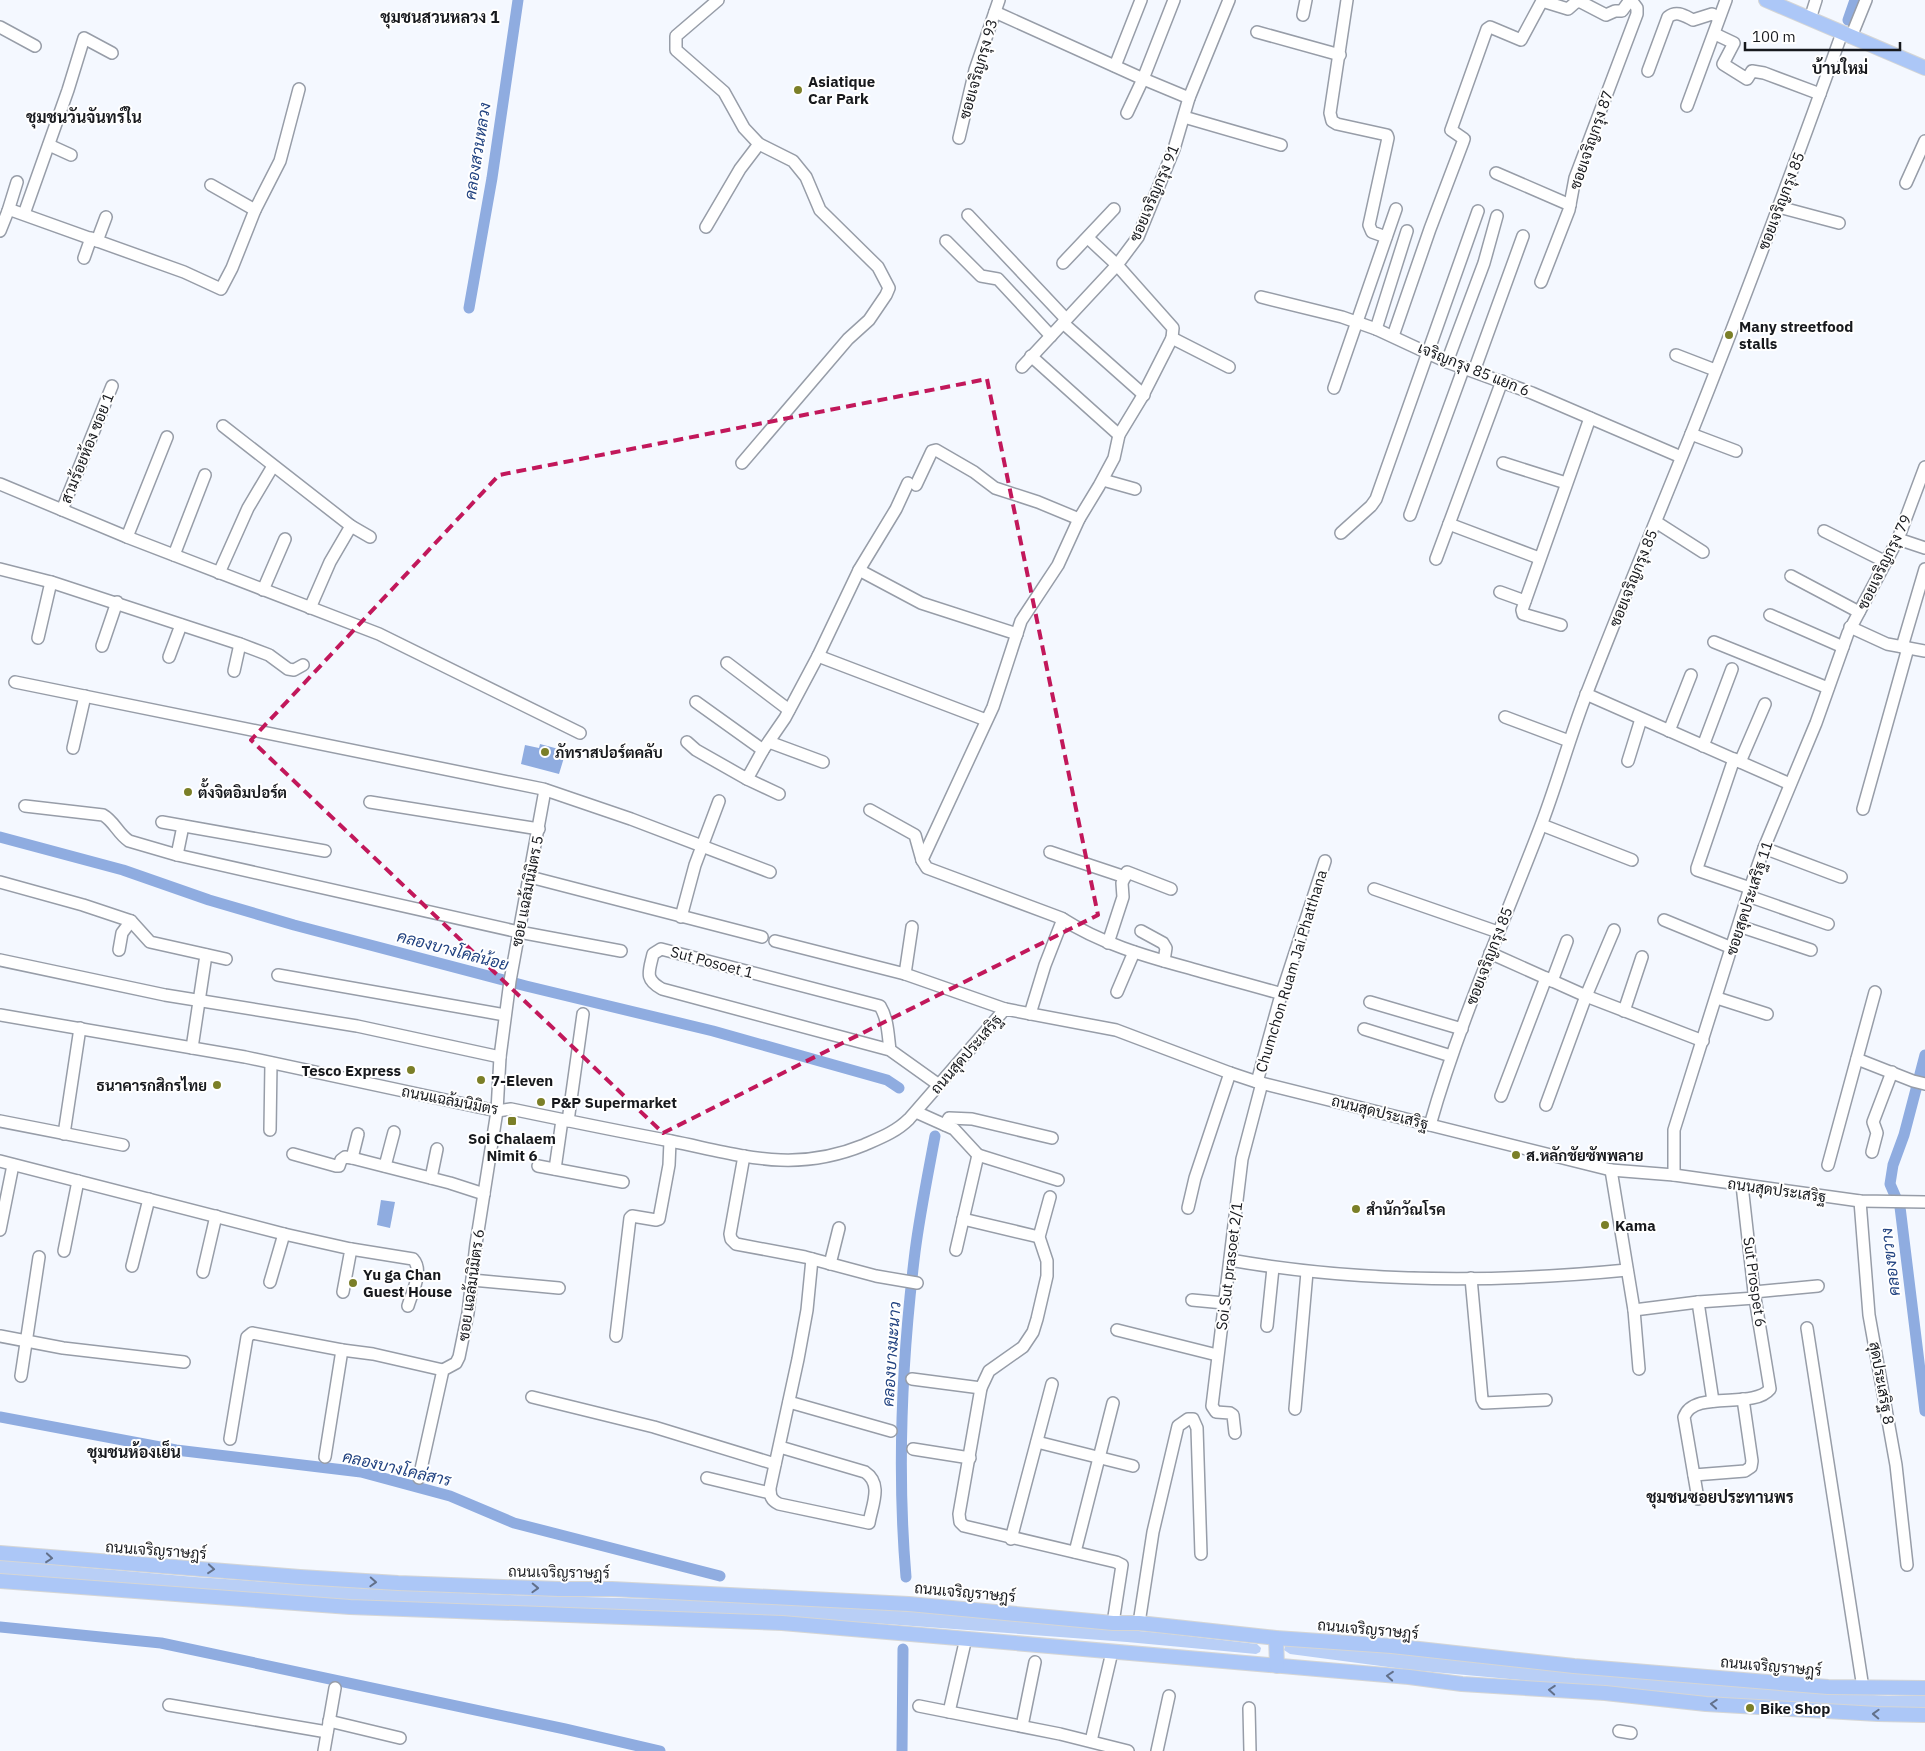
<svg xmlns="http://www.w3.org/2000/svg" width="1925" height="1751" font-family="'IBM Plex Sans',Sarabun,sans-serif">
<rect width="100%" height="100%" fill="#f4f8ff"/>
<g fill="#b9cff6">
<path d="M0,1560L195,1577L373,1589L509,1595L732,1601L934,1613L1162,1633L1257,1644L1261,1648L1260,1652L1256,1654L1127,1642L886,1624L762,1617L374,1603L0,1575Z"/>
<path d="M1286,1643L1663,1680L1888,1696L1925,1695V1711L1748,1701L1411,1670L1290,1654L1284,1650Z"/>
</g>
<g fill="#8face0">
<path d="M540,744L566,751L559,774L521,764L525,745L539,748Z"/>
<path d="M381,1200L395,1202L390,1228L377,1225Z"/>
</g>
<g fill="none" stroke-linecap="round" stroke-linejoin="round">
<g stroke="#8face0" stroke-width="11">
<path d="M1848,20L1855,0"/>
<path d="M469,308L492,178L518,0"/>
<path d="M0,837L123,870L209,900L294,925L526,986L713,1031L887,1080L899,1088"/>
<path d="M1925,1055L1904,1135L1893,1165L1890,1184L1900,1207L1925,1411"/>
<path d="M0,1417L176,1450L361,1472L450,1496L514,1523L720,1576"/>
<path d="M906,1577C897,1471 902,1358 915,1252C920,1213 928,1174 935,1136"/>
<path d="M0,1627L161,1643L565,1729L660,1751"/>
<path d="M902,1751L903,1649"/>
</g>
<defs>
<g id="minor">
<path d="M718,0L676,36V50L724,92L744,128L759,144L793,161L806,177L820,210L878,267L889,288L886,295L869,320L848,339L742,463"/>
<path d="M1347,0L1330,113L1332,121L1337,124L1387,135L1388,138L1369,225L1372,232L1386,237"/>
<path d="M995,12L1141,78L1189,98"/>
<path d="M1303,15L1306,0"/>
<path d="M1810,19L1816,0"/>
<path d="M0,27L35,46"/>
<path d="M1257,32L1340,55"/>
<path d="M1715,34L1734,43L1723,64L1747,79L1752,71L1764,73L1820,94"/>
<path d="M1851,37L1866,0"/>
<path d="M1115,66L1141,0"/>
<path d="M1648,71L1668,17C1677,10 1685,16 1693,20L1712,14L1718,17"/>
<path d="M1687,106L1726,0"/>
<path d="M1127,113L1143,79L1174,0"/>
<path d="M1184,117L1281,145"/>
<path d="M959,138L975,70L999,0"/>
<path d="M49,145L71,155"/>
<path d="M1496,173L1570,205"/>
<path d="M1906,183L1925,141"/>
<path d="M211,185L255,210"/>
<path d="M1779,207L1839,223"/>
<path d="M8,211L17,182"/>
<path d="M24,214L68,90L84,38L112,53"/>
<path d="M968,215L1066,319"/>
<path d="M706,227L740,169L759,144"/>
<path d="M0,231L8,211L11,210L184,272L221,289L232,268L255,210L280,161L299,89"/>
<path d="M1088,238L1117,265L1173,328L1172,338"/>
<path d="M97,241L106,217"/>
<path d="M946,241L981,276L998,279L1051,336"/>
<path d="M84,258L91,238"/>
<path d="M1063,263L1114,209"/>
<path d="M1541,282L1569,210L1575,178L1637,14V8L1631,0"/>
<path d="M1261,297L1342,317L1376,329L1447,362L1532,393L1681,457"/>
<path d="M1063,323L1144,395"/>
<path d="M1376,329L1407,231"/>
<path d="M1393,336L1430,229L1463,142L1464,139L1451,130L1487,29L1490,27L1521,40L1542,1L1568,9L1576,2H1581L1606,15L1615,11H1622L1630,0"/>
<path d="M1676,355L1715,370"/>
<path d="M1031,356L1119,435"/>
<path d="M1447,362L1484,263L1497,216"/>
<path d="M1022,367L1117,265L1138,237L1174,149L1189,98L1229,0"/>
<path d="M1474,371L1523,236"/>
<path d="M1334,388L1396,209"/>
<path d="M223,426L351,526L370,537"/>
<path d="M1691,434L1736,451"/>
<path d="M1503,463L1566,483"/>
<path d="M1103,480L1135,489"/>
<path d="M0,484L127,537L379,634L580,733"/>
<path d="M916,485L932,451L936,450L974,472L995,488L1038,502L1079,519"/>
<path d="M62,510L112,386"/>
<path d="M1410,515L1464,367"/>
<path d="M1656,522L1703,552"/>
<path d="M1449,524L1539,558"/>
<path d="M1824,531L1886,562"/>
<path d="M1341,533L1371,506L1376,499L1478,211"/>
<path d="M127,537L167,437"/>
<path d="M1898,539L1925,548"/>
<path d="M174,555L205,475"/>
<path d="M1436,559L1502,381"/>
<path d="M0,569L51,582L240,644L269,655L288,669L294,670L303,665"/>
<path d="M859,570L921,603L1017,634"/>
<path d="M219,573L248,508L273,466"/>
<path d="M1791,576L1859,612"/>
<path d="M263,590L285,539"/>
<path d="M1500,592L1525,601"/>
<path d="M310,608L330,562L351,526"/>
<path d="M1770,615L1843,647"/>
<path d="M1561,625L1523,614L1522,610L1590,418"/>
<path d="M1850,627L1887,644L1925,651"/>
<path d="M38,638L51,582"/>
<path d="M1714,642L1828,688"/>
<path d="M102,646L117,602"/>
<path d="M1902,647L1925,569"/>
<path d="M818,656L986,720"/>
<path d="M169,657L181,625"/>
<path d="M727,663L789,710"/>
<path d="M234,671L240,644"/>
<path d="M15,682L543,789L631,819L770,872"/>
<path d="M1586,694L1790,784"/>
<path d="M696,702L763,750"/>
<path d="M1505,717L1569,741"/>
<path d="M1669,731L1691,675"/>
<path d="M687,742L696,750L747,779L763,750L785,718L818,656L859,570L896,509L908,483"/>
<path d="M769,742L823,762"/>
<path d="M1703,746L1732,669"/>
<path d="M73,748L85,696"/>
<path d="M1734,759L1697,868V870L1750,888"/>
<path d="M1628,761L1641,719"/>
<path d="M1740,762L1765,704"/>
<path d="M747,779L779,794"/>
<path d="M370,802L539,829"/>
<path d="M25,806L103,815C114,821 118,834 129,841L177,855L519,932L621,951"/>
<path d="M1863,809L1908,648"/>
<path d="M870,810L915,835L922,860L927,868L1061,918C1100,943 1144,956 1189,968C1220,977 1251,985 1282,994"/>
<path d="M162,822L325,851"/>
<path d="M1542,825L1632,860"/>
<path d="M1764,848L1841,877"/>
<path d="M1050,852L1125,877"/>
<path d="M177,855L183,826"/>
<path d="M922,860L993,707L1021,621L1058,565L1079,519L1099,486L1114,458L1119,435L1142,397L1172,338L1229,367"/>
<path d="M530,877L762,937"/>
<path d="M0,882L83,905L131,921L150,942L226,959"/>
<path d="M1374,889L1498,932"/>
<path d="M1748,896L1828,924"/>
<path d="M681,917L695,865L719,801"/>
<path d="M1664,920L1732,948"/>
<path d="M1739,926L1811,950"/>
<path d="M1141,931L1163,943L1166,948L1164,961"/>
<path d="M775,941L905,974L1005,1009"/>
<path d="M1108,943L1123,897L1122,883L1127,872L1171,889"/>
<path d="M119,950L122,933L131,921"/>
<path d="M1490,953L1586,996L1703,1041"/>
<path d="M0,960L165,995L357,1026L500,1057"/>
<path d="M905,974L912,927"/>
<path d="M278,975L505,1015"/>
<path d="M1552,981L1567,941"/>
<path d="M1117,992L1134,952"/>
<path d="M1717,998L1767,1014"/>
<path d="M1370,1002L1462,1029"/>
<path d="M1624,1011L1642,957"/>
<path d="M1030,1014L1045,965L1063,919"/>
<path d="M0,1015L245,1057L497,1111L511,1109C564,1120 617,1131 671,1141C741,1155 793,1174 864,1145C880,1138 896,1132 909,1119L1005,1009L1116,1030L1230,1073L1257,1082L1611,1170L1674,1175L1860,1201L1925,1202"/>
<path d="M1364,1029L1451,1056"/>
<path d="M192,1048L206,955"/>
<path d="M890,1050C888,1035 888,1019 880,1006L661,949L653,954C649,972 644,979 662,989L890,1050L939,1085"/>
<path d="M1857,1059L1913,1081L1925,1084"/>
<path d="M1257,1082L1279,1002L1325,861"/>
<path d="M1501,1096L1546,978"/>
<path d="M1546,1105L1586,996L1614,930"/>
<path d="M916,1112L954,1129L978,1155"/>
<path d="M0,1121L123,1145"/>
<path d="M568,1121L583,1014"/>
<path d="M945,1125L949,1118L972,1119L1052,1138"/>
<path d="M1430,1125C1459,1023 1502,927 1540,828C1557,784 1569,739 1586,695C1620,607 1656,521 1691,434C1744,301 1794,167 1842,33"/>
<path d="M270,1130L271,1063"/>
<path d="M64,1134L80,1028"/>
<path d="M1872,1152L1877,1133L1873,1122L1892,1072"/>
<path d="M293,1154L336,1166H339L341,1160L345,1157L352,1158L450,1183L484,1194"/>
<path d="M744,1156L730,1234L731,1239L736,1244L805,1257L876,1276L917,1283"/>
<path d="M352,1158L358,1134"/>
<path d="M0,1161L284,1234L351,1249L343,1292"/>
<path d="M1828,1165L1875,992"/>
<path d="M385,1166L394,1132"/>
<path d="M538,1166L623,1182"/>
<path d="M555,1169L562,1120"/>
<path d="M1611,1170L1634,1310L1639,1369"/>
<path d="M1674,1175V1130L1750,888L1764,848L1816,723L1848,633L1898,539L1925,467"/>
<path d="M431,1178L437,1149"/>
<path d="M1050,1197L1039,1237L1047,1261V1276L1037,1319L1033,1332L1023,1347L989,1371L981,1388L959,1514L960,1522L964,1526L1116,1562L1122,1565L1113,1623"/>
<path d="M1860,1201L1869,1315L1896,1465L1907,1565"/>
<path d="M1188,1208L1195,1178L1230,1073"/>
<path d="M963,1219L1039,1237"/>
<path d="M0,1230L13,1165"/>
<path d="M351,1249L413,1259C424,1271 412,1292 408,1306"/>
<path d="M956,1250L978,1155L1058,1180"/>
<path d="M64,1251L78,1181"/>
<path d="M1230,1260C1361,1283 1495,1283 1627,1270"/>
<path d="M830,1264L839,1228"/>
<path d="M132,1266L149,1199"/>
<path d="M203,1272L216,1216"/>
<path d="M1471,1278L1482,1399L1484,1403L1546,1400"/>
<path d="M472,1280L559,1288"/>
<path d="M270,1282L284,1234"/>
<path d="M1754,1292L1818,1286"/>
<path d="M1192,1300L1224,1303"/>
<path d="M1698,1302L1713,1401"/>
<path d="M1634,1310L1698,1302L1755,1298"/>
<path d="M1267,1326L1273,1268"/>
<path d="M1807,1328L1863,1688"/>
<path d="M1117,1330L1217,1355"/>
<path d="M0,1336L63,1348L184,1362"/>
<path d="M616,1336L630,1218L632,1216L656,1220L659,1219L669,1165L670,1141"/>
<path d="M21,1376L39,1257"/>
<path d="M912,1379L981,1388"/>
<path d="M532,1397L654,1427L775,1464"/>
<path d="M789,1402L891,1431"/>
<path d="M1295,1409L1307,1272"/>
<path d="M1235,1433L1233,1415L1230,1413L1216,1412L1212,1406L1242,1159L1262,1083"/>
<path d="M230,1439L247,1337L252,1333L342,1350L373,1354L443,1370"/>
<path d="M1037,1442L1133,1466"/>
<path d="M780,1447L865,1472C883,1484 872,1505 869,1523L779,1504C771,1500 770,1496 770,1488L798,1359L807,1310L812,1259"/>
<path d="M913,1449L970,1458"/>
<path d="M325,1457L342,1350"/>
<path d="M1694,1475L1745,1471L1751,1467L1752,1461L1743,1399"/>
<path d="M419,1478L443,1370L456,1363L459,1357L468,1313L476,1244L497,1111L500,1057L510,981L545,790"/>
<path d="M707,1478L770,1493"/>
<path d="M1698,1499L1684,1417C1694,1389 1753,1410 1770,1389L1754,1292L1742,1185"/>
<path d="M1011,1539L1052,1384"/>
<path d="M1075,1552L1113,1403"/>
<path d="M1139,1623L1153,1532L1178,1426L1188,1419H1193L1197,1428L1201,1554"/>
<path d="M169,1705L327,1732"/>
<path d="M919,1706L1060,1734L1128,1751"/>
<path d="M1249,1708L1250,1751"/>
<path d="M949,1712L966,1638"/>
<path d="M329,1721L400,1738"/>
<path d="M1022,1726L1035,1662"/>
<path d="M1619,1731L1631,1733"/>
<path d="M1091,1741L1112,1652"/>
<path d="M324,1751L335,1688"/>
<path d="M1157,1751L1169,1696"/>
</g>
<g id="major">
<path d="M1766,0L1925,68"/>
<path d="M0,1553L300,1577L398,1583L559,1589H612L909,1604L1113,1623H1139L1276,1638L1392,1646L1574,1666L1828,1687L1925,1688"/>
<path d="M0,1581L350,1607L782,1623L1409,1677L1462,1684L1605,1693L1706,1704L1878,1714L1925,1715"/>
<path d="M1276,1638L1277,1666"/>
</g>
</defs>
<use href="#minor" stroke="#979da8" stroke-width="14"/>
<use href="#major" stroke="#d5d6d6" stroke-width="16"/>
<use href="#minor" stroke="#fff" stroke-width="11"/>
<use href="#major" stroke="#acc7f7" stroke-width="14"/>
</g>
<defs><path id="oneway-chevron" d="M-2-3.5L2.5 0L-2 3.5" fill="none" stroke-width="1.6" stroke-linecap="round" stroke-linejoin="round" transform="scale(1.25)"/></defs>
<g stroke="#62708a">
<use href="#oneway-chevron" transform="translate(49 1558) rotate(5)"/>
<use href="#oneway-chevron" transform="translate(211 1569) rotate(5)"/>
<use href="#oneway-chevron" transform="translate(373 1582) rotate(3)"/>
<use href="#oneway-chevron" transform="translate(535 1588) rotate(2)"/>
<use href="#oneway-chevron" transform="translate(1390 1676) rotate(-175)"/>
<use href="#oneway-chevron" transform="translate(1552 1690) rotate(-176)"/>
<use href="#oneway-chevron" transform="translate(1714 1704) rotate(-176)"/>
<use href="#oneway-chevron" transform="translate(1876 1714) rotate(-178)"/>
</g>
<path fill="none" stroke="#c2185b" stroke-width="4" stroke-dasharray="10 6" stroke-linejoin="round" d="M987,379L1098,915L663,1133L251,740L499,475Z"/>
<g fill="#7b7f28" stroke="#fff" stroke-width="2">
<circle cx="798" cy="90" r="5"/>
<circle cx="1729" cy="335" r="5"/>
<circle cx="545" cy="752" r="5"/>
<circle cx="188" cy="792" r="5"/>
<circle cx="411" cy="1070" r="5"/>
<circle cx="481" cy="1080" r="5"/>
<circle cx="217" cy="1085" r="5"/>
<circle cx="541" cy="1102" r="5"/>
<rect x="507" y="1116" width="10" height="10" rx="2.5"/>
<circle cx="1516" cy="1155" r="5"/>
<circle cx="1356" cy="1209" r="5"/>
<circle cx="1605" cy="1225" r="5"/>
<circle cx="353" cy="1283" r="5"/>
<circle cx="1750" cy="1708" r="5"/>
</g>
<g text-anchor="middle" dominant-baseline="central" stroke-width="4" stroke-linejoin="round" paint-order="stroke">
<g font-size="15" fill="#17191d" stroke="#fff">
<text transform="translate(978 69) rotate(-74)">ซอยเจริญกรุง 93</text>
<text transform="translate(1591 140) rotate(-71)">ซอยเจริญกรุง 87</text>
<text transform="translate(1154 193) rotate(-67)">ซอยเจริญกรุง 91</text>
<text transform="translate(1781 201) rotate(-69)">ซอยเจริญกรุง 85</text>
<text transform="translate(1474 369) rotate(22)">เจริญกรุง 85 แยก 6</text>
<text transform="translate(87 448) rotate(-68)">สามร้อยห้อง ซอย 1</text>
<text transform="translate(1884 562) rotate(-64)">ซอยเจริญกรุง 79</text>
<text transform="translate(1633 578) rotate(-68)">ซอยเจริญกรุง 85</text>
<text transform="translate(527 891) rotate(-79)">ซอย แฉล้มนิมิตร 5</text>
<text transform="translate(1749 898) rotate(-72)">ซอยสุดประเสริฐ 11</text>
<text transform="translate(1489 956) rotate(-69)">ซอยเจริญกรุง 85</text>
<text transform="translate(712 962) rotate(15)">Sut Posoet 1</text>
<text transform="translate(1291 971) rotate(-73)">Chumchon Ruam Jai Phatthana</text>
<text transform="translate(966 1054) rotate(-49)">ถนนสุดประเสริฐ</text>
<text transform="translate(450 1100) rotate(11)">ถนนแฉล้มนิมิตร</text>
<text transform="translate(1380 1112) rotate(14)">ถนนสุดประเสริฐ</text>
<text transform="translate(1777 1190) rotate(8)">ถนนสุดประเสริฐ</text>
<text transform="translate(1229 1266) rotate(-83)">Soi Sut prasoet 2/1</text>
<text transform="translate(1755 1282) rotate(82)">Sut Prospet 6</text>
<text transform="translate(471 1285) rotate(-82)">ซอย แฉล้มนิมิตร 6</text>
<text transform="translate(1882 1383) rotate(80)">สุดประเสริฐ 8</text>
<text transform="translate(156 1550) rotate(4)">ถนนเจริญราษฎร์</text>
<text transform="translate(559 1572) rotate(1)">ถนนเจริญราษฎร์</text>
<text transform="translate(965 1592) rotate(5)">ถนนเจริญราษฎร์</text>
<text transform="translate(1368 1629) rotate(5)">ถนนเจริญราษฎร์</text>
<text transform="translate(1771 1666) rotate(5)">ถนนเจริญราษฎร์</text>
</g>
<g font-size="15" font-weight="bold" fill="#17191d" stroke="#fff" text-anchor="start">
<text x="808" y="81">Asiatique<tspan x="808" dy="17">Car Park</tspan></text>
<text x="1739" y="326">Many streetfood<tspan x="1739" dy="17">stalls</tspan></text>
<text x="555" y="752">ภัทราสปอร์ตคลับ</text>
<text x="198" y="792">ตั้งจิตอิมปอร์ต</text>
<text x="401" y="1070" text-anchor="end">Tesco Express</text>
<text x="491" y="1080">7-Eleven</text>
<text x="207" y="1085" text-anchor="end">ธนาคารกสิกรไทย</text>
<text x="551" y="1102">P&amp;P Supermarket</text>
<text x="512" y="1138" text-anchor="middle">Soi Chalaem<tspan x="512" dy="17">Nimit 6</tspan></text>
<text x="1526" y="1155">ส.หลักชัยซัพพลาย</text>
<text x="1366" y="1209">สำนักวัณโรค</text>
<text x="1615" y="1225">Kama</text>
<text x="363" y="1274">Yu ga Chan<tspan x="363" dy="17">Guest House</tspan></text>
<text x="1760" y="1708">Bike Shop</text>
</g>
<g font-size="16" font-weight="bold" fill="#17191d" stroke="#fff">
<text x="440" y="17">ชุมชนสวนหลวง 1</text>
<text x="1840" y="68">บ้านใหม่</text>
<text x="84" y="117">ชุมชนวันจันทร์ใน</text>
<text x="134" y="1452">ชุมชนห้องเย็น</text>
<text x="1720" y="1497">ชุมชนซอยประทานพร</text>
</g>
<g font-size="16" font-style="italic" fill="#214280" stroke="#fff">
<text transform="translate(477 151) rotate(-81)">คลองสวนหลวง</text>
<text transform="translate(453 950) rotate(15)">คลองบางโคล่น้อย</text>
<text transform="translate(1890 1262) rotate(-97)">คลองขวาง</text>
<text transform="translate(891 1354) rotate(-86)">คลองบางมะนาว</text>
<text transform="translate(397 1468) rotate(13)">คลองบางโคล่สาร</text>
</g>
</g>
<path d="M1745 42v8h155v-8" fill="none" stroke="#17191d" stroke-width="2.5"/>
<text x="1752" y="42" font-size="15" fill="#17191d" stroke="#ffffff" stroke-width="4" paint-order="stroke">100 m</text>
</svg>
